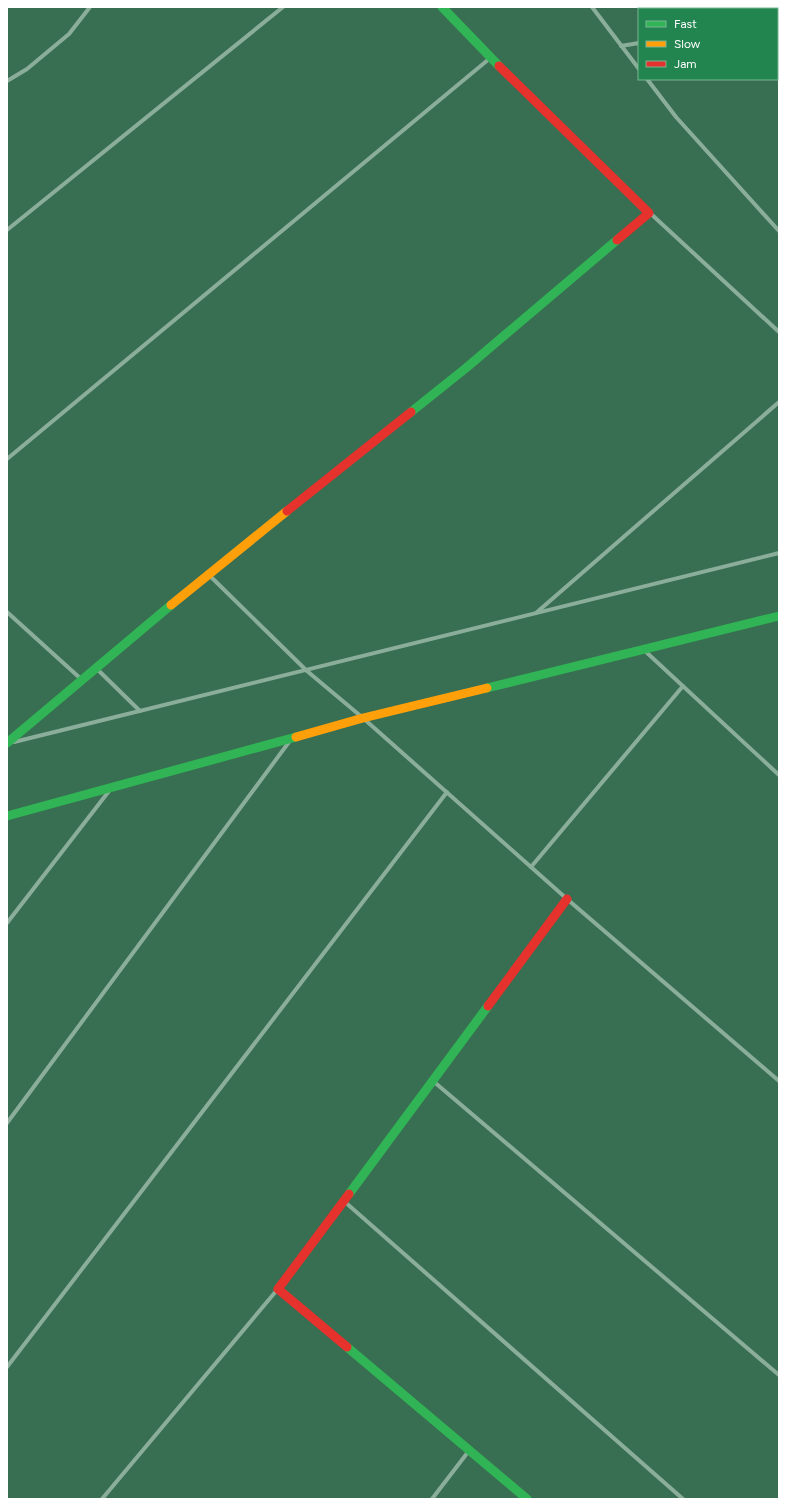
<svg xmlns="http://www.w3.org/2000/svg" width="786" height="1506" font-family="Figtree,sans-serif">
<rect width="100%" height="100%" fill="#386e51"/>
<g fill="none" stroke-linecap="round" stroke-linejoin="round">
<g stroke="#8bae9b" stroke-width="4">
<path d="M592,7L639,69"/>
<path d="M777,18H779"/>
<path d="M777,38L779,44"/>
<path d="M621,46L639,43"/>
<path d="M647,79L676,117L779,231"/>
<path d="M7,81L27,69L69,34L90,7"/>
<path d="M650,213L779,332"/>
<path d="M7,230L283,7"/>
<path d="M7,459L489,59"/>
<path d="M209,575L307,671L363,718L567,899L779,1081"/>
<path d="M7,612L81,679"/>
<path d="M536,613L779,402"/>
<path d="M645,651L779,775"/>
<path d="M97,669L140,711"/>
<path d="M14,742L779,553"/>
<path d="M531,867L683,686"/>
<path d="M7,923L109,791"/>
<path d="M433,1081L779,1375"/>
<path d="M7,1123L289,742"/>
<path d="M345,1202L683,1499"/>
<path d="M7,1367L447,792"/>
<path d="M102,1499L277,1290"/>
<path d="M432,1499L468,1452"/>
</g>
<g stroke="#30b455" stroke-width="9">
<path d="M442,7L499,66"/>
<path d="M411,412L466,368L617,240"/>
<path d="M487,688L779,616"/>
<path d="M7,743L171,605"/>
<path d="M7,816L296,737"/>
<path d="M349,1194L488,1006"/>
<path d="M347,1347L527,1499"/>
</g>
<g stroke="#ff9f0a" stroke-width="9">
<path d="M171,605L287,511"/>
<path d="M296,737L363,718L487,688"/>
</g>
<g stroke="#e5322d" stroke-width="9">
<path d="M499,66L649,213L617,240"/>
<path d="M287,511L411,412"/>
<path d="M488,1006L567,899"/>
<path d="M347,1347L278,1289L349,1194"/>
</g>
</g>
<rect width="786" height="1506" fill="none" stroke="#ffffff" stroke-width="16"/>
<rect x="638" y="8" width="140" height="72" fill="#22844f" stroke="#7ab595"/>
<rect x="646" y="21" width="20" height="6" fill="#30b455" stroke="#7ab595"/>
<text x="674" y="28" font-size="12" fill="#ffffff">Fast</text>
<rect x="646" y="41" width="20" height="6" fill="#ff9f0a" stroke="#7ab595"/>
<text x="674" y="48" font-size="12" fill="#ffffff">Slow</text>
<rect x="646" y="61" width="20" height="6" fill="#e5322d" stroke="#7ab595"/>
<text x="674" y="68" font-size="12" fill="#ffffff">Jam</text>
</svg>
